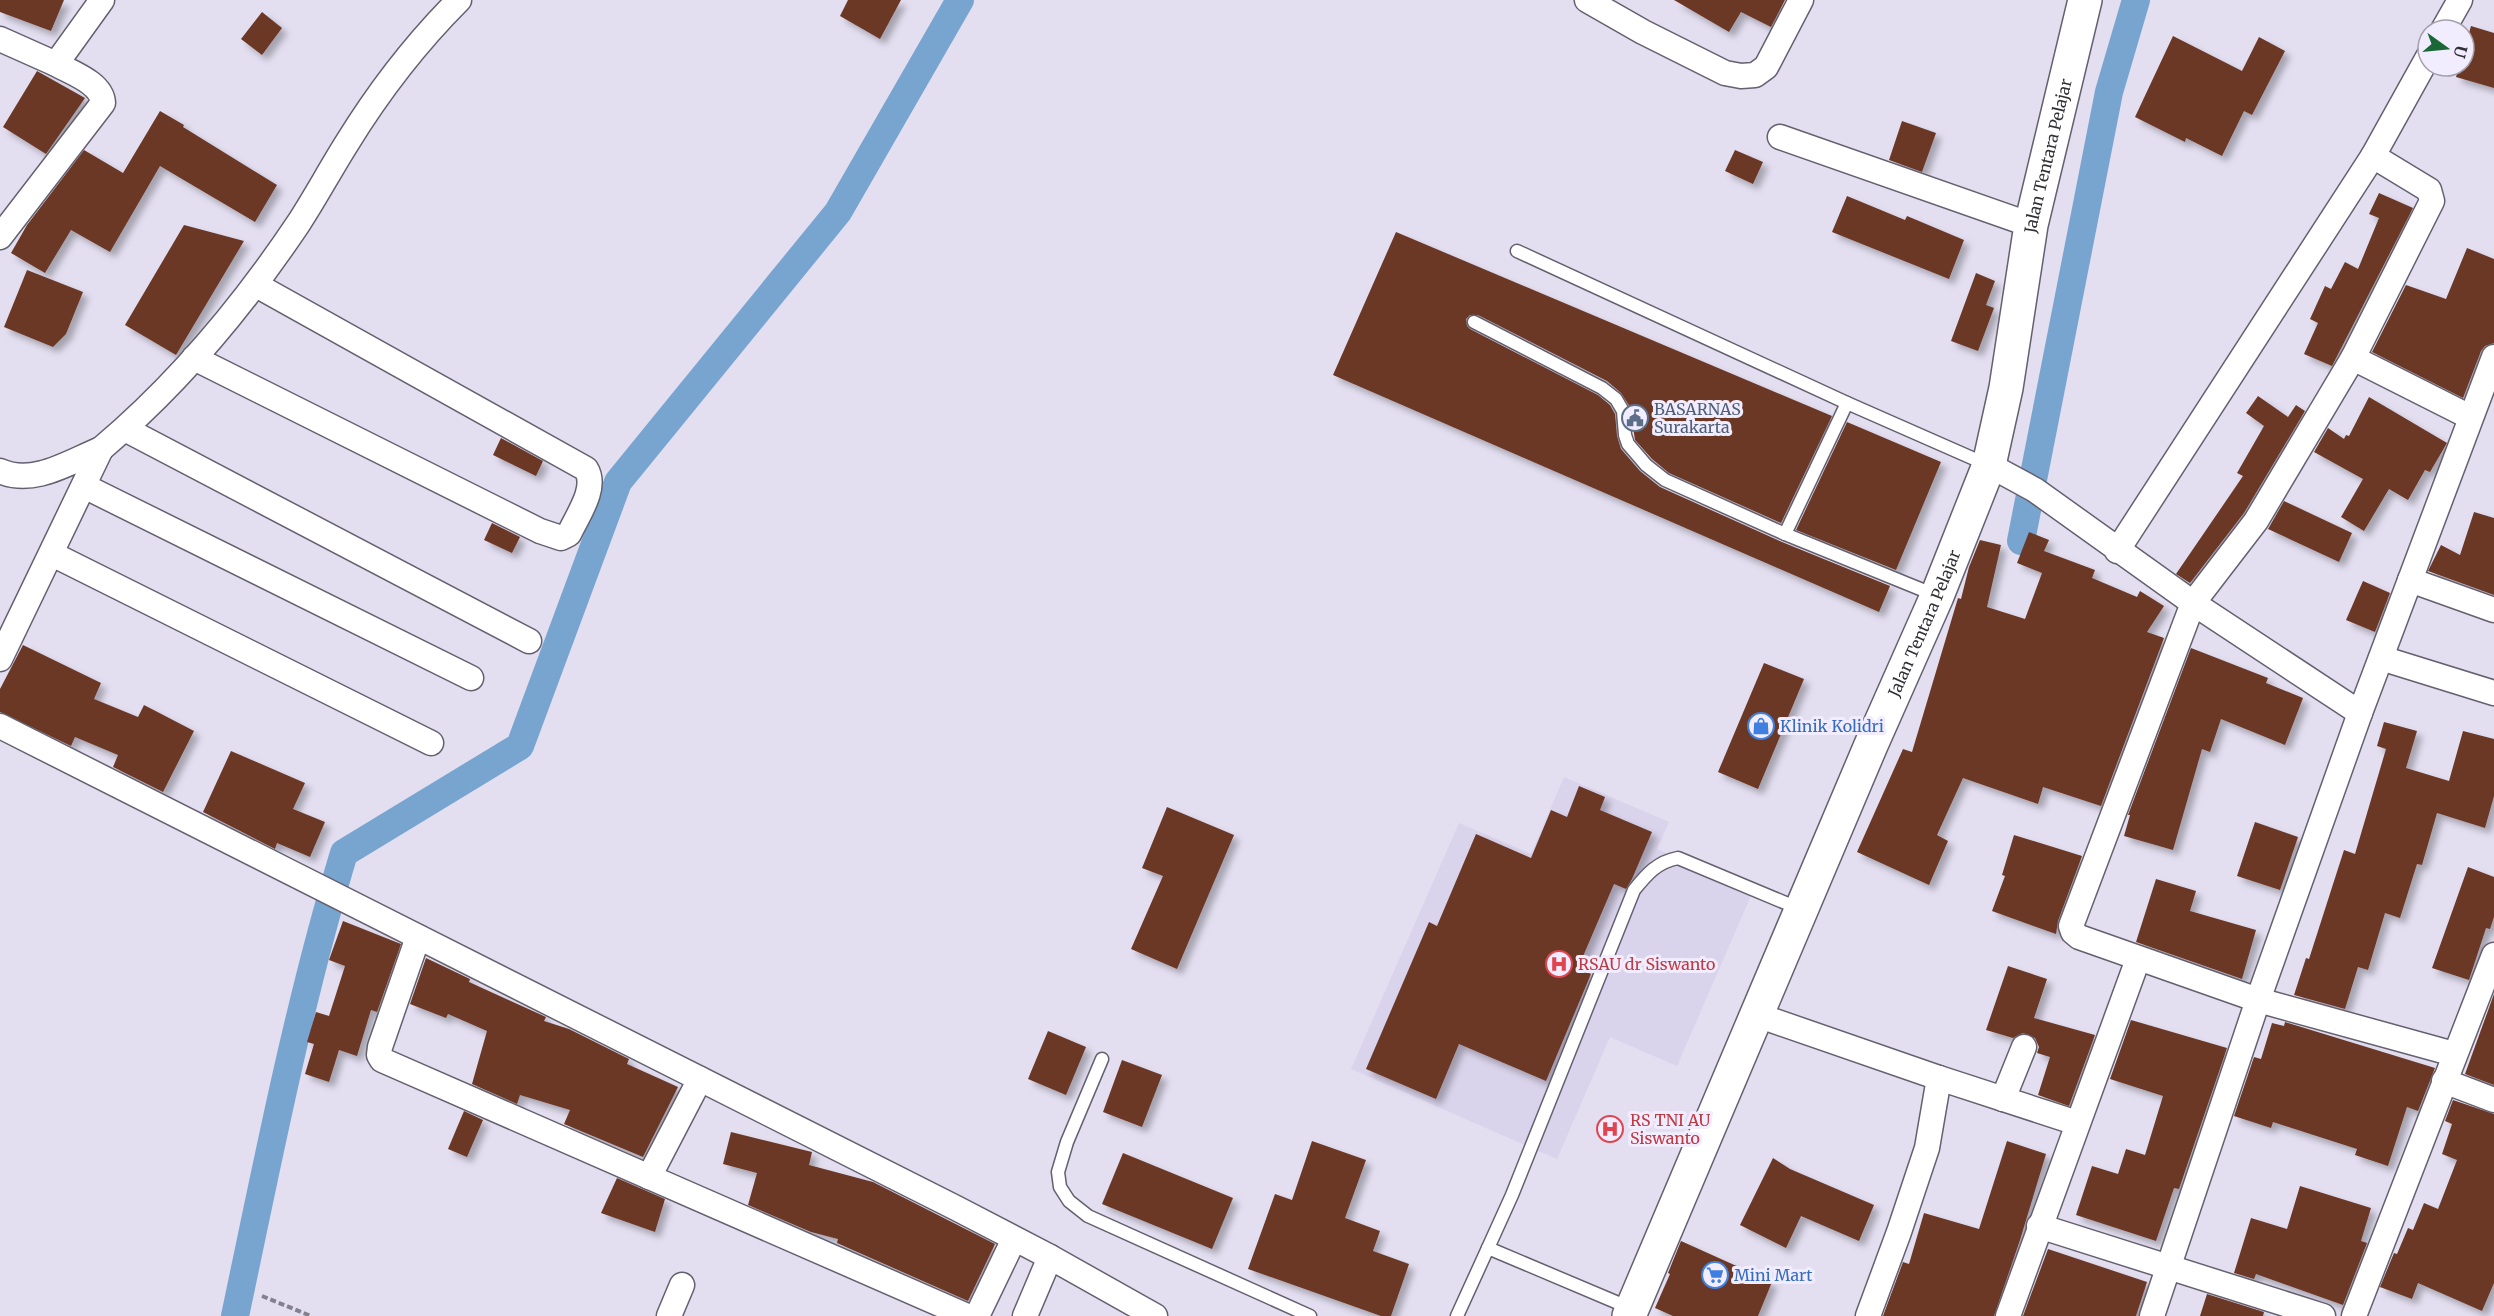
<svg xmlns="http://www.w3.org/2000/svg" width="2494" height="1316" font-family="Merriweather,serif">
<defs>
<filter id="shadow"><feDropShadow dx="5.5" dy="5.5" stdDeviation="3" flood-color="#0004"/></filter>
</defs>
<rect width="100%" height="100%" fill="#e3dff1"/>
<path fill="#d9d3eb" d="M1564,777L1669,822L1657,849L1753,891L1677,1066L1610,1037L1557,1159L1351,1069L1459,823L1531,854Z"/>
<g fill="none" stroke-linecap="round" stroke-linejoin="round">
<g stroke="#78a5d0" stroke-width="28">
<path d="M2021,541L2109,92L2136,0"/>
<path d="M235,1316C268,1160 298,1005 344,853L520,746L618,482L838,212L960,0"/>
</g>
</g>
<g fill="#6c3728" filter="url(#shadow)">
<path d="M0,0H64L51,31L0,12Z"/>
<path d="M848,0H901L880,39L840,16Z"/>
<path d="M1674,0H1785L1771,27L1741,12L1729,32Z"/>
<path d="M262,12L282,28L262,55L241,39Z"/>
<path d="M2471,26L2494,33V88L2456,77L2459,66H2464V50Z"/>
<path d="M2173,36L2242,71L2259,37L2285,51L2252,115L2244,111L2222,156L2186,138L2185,142L2135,117Z"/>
<path d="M37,71L85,98L46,154L3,127Z"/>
<path d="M160,111L184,125L183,127L277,185L255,222L160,166L110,252L71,230L45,273L11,253L27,225L84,150L123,173Z"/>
<path d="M1902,121L1936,133L1922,172L1889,160Z"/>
<path d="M1735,150L1763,162L1753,184L1725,171Z"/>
<path d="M2379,193L2413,208L2332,366L2304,354L2318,323L2310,319L2325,286L2331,289L2345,262L2358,269L2379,218L2369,214Z"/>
<path d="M1847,196L1905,220L1907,216L1964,240L1949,279L1832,232Z"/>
<path d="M184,225L244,241L176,355L125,325Z"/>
<path d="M1396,232L1832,416L1781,523L1669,473L1652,459L1635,440L1630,407L1621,393L1607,381L1478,315H1470L1466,319L1467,326L1470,329L1598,395L1610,405L1615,414L1617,436L1621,449L1640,471L1660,487L1782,542L1890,586L1879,612L1333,375Z"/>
<path d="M2467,248L2494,259V343L2485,346L2481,351L2463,398L2372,352L2406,285L2446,299Z"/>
<path d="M27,270L83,292L66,334L53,347L4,327Z"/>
<path d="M1976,273L1995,281L1986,305L1994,308L1978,351L1951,341Z"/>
<path d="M2258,396L2288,417L2296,405L2305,411L2244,513L2190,583L2176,574L2243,476L2237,473L2264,426L2246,413Z"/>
<path d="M2369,397L2447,443L2430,472L2425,470L2408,500L2389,489L2364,531L2341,517L2363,479L2314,452L2328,428L2344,439L2346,435L2349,436Z"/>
<path d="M1847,422L1941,462L1896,570L1796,530Z"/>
<path d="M501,438L543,461L536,476L493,455Z"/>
<path d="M2284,501L2352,533L2339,562L2268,529Z"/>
<path d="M2474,512L2494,518V595L2428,571L2441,545L2460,555Z"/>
<path d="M492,523L520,537L512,553L484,540Z"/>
<path d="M2029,532L2049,540L2044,551L2095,570L2092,578L2137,597L2140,591L2164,606L2147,632L2164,638L2101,806L2043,787L2038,804L1963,778L1937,835L1948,841L1929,885L1857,852L1903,749L1912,752L1958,598L1961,599L1969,567L1980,540L2001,545L1987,607L2025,619L2042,573L2017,563Z"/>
<path d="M2363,581L2390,593L2375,632L2346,620Z"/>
<path d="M23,645L101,683L94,699L138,717L144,705L194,731L163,792L113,767L118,755L75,737L71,746L0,712V689Z"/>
<path d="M2191,648L2268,678L2266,683L2303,698L2285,745L2221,719L2210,752L2202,749L2173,850L2124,836L2130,815H2128Z"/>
<path d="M1764,663L1804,679L1758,789L1718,772Z"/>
<path d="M2384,722L2417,731L2406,768L2449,781L2463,731L2494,739V796L2485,828L2437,813L2422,865L2417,864L2400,918L2385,913L2368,970L2358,967L2345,1009L2294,995L2306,958L2309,959L2344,850L2355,854L2386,749L2377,746Z"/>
<path d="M231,751L305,783L293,809L325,822L310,857L277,843L275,849L203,812Z"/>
<path d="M1579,786L1605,797L1600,810L1652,832L1632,879L1626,889L1614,884L1578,968L1591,974L1546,1081L1459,1044L1436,1099L1366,1069L1429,922L1437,926L1476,834L1531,858L1551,810L1567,817Z"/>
<path d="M1167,807L1234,835L1177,969L1131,949L1163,876L1142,868Z"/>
<path d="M2255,822L2298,837L2280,890L2237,876Z"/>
<path d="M2014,835L2082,856L2058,921L2056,934L1992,911L2005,876L2002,875Z"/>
<path d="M2468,867L2494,877V917L2490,929L2486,928L2469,980L2432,968Z"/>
<path d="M2156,879L2196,891L2190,911L2256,930L2242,979L2136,942Z"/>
<path d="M343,921L401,944L377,1012L371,1010L357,1056L339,1050L329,1082L305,1074L314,1044L307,1042L316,1012L329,1016L345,966L329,960Z"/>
<path d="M426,958L470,979L469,982L546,1017L544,1021L569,1029L629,1059L627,1064L678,1087L643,1157L564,1124L570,1110L520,1095L517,1104L472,1084L487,1031L448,1014L446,1018L410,1004Z"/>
<path d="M2008,966L2047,979L2034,1018L2095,1035L2069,1106L2038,1095L2050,1057L2037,1053L2039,1047L2035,1038L2023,1033L2013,1038L1986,1030Z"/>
<path d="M2494,994V1085L2465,1074Z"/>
<path d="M2131,1020L2227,1048L2179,1189L2174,1188L2156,1241L2076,1215L2092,1166L2118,1174L2126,1149L2145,1155L2163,1096L2110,1079Z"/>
<path d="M2285,1022L2435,1068L2418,1111L2407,1107L2388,1166L2355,1155L2357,1149L2273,1122L2271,1128L2234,1116L2254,1057L2261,1059L2272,1023L2284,1026Z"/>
<path d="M1048,1031L1086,1047L1066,1095L1028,1079Z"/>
<path d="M1122,1060L1162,1075L1142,1127L1103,1112Z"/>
<path d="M2453,1100L2494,1114V1283L2482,1311L2418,1283L2412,1299L2380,1287L2394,1253L2397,1254L2408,1228L2413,1230L2424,1203L2438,1209L2457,1160L2442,1154L2452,1124L2445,1121Z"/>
<path d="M464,1111L483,1120L467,1157L448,1149Z"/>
<path d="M731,1132L812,1152L809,1165L873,1182L995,1244L968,1301L837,1243L838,1239L811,1232L748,1205L757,1173L723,1164Z"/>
<path d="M1312,1141L1366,1160L1345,1218L1380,1231L1373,1251L1409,1264L1391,1316H1381L1248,1269L1275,1194L1292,1200Z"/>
<path d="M2007,1141L2046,1154L2020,1240L1994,1316H1883L1903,1262L1909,1264L1924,1213L1979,1229Z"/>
<path d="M1123,1153L1233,1198L1212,1249L1102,1204Z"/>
<path d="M1773,1158L1790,1169L1874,1205L1859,1241L1801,1216L1786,1248L1740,1225Z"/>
<path d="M617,1178L665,1199L655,1232L601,1213Z"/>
<path d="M2300,1186L2371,1208L2361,1241L2367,1243L2343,1305L2256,1274L2254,1279L2234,1273L2251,1218L2287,1229Z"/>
<path d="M1681,1241L1772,1282L1758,1316H1673L1655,1308L1670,1274L1668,1273Z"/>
<path d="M2048,1249L2147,1282L2136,1316H2023Z"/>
<path d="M2207,1294L2264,1312L2263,1316H2200Z"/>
</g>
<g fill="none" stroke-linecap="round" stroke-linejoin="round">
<defs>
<g id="lane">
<path d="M1517,251L1847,403L1988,465"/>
<path d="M1474,322L1602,388L1616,399L1623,411L1625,435L1628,444L1646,465L1665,480L1785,534L1935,595"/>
<path d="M1785,534L1847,403"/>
<path d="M1102,1059L1067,1142L1058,1172L1060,1187L1069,1201L1088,1216L1310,1316"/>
<path d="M1630,1308L1488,1248L1512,1195L1634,890C1647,874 1657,862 1678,858L1800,909"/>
<path d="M1457,1316L1488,1248"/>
</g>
<g id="street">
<path d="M1587,0L1643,32L1725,73L1741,76L1755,75L1766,67L1801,0"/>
<path d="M2443,30L2460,0"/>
<path d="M0,39L56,64L102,0"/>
<path d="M1780,137L2031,225"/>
<path d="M0,237L103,103C102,83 72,73 56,64"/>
<path d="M194,358L540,531L561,538L569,534C577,516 598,488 586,469L256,285"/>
<path d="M2353,358L2432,201L2429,190L2373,156"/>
<path d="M125,429L529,641"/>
<path d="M101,449C177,385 243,306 298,224C315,198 330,170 347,143C379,91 416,43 459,0"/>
<path d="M1989,465L2035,490L2193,603L2360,713"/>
<path d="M0,471C34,486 69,462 101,449L0,659"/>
<path d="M84,486L471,678"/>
<path d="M2117,551L2373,156L2428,57"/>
<path d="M52,554L431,743"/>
<path d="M2410,580L2494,610"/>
<path d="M2381,658L2494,693"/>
<path d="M0,726L956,1208L1050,1257L1155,1316"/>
<path d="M418,937L380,1047L379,1055L382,1060L967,1316"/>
<path d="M1757,1015L1939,1078L1927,1148L1899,1232L1868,1316"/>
<path d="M2454,1054L2258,1000L2079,937L2073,932L2071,926L2193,603L2256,521L2353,358L2470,417"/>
<path d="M1939,1078L2077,1123"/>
<path d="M2444,1081L2494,1100"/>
<path d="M2003,1099L2024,1047"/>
<path d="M649,1177L700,1079"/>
<path d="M2039,1226L2323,1316"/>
<path d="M669,1316L682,1285"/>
<path d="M977,1316L1014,1239"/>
<path d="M1025,1316L1050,1257"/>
<path d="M2008,1316L2138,959"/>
<path d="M2152,1316L2258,1000L2360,713L2494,357"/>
<path d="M2354,1316L2494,955"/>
</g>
<g id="secondary">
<path id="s1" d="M1629,1316L1871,745L1937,596L1989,465L2006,388L2031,225L2085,0"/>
</g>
</defs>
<use href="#lane" stroke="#64606f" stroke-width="15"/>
<use href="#street" stroke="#64606f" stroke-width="27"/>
<use href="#secondary" stroke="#64606f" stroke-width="36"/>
<path stroke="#83818d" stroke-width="4" stroke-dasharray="6 3" stroke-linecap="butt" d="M262,1296L311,1316"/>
<use href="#lane" stroke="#fff" stroke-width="12"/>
<use href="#street" stroke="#fff" stroke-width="24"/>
<use href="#secondary" stroke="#fff" stroke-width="33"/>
</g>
<defs>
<symbol id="civic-ring" viewBox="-11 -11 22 22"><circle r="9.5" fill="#f1ecfe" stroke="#5c6f8a" stroke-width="1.5"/><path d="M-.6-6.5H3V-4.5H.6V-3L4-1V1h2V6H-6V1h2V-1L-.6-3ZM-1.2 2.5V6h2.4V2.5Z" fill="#5c6f8a"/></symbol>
<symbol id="shop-ring" viewBox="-11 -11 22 22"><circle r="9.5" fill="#f1ecfe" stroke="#3f7fe0" stroke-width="1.5"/><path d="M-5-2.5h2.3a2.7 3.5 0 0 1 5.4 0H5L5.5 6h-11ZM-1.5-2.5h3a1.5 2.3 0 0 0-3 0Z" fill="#3f7fe0"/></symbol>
<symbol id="hospital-ring" viewBox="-11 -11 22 22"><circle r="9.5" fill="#f1ecfe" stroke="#e0444e" stroke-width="1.5"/><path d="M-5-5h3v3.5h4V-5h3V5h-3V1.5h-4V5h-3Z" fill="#e0444e"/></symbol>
<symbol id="supermarket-ring" viewBox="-11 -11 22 22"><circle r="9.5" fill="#f1ecfe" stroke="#3f7fe0" stroke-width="1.5"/><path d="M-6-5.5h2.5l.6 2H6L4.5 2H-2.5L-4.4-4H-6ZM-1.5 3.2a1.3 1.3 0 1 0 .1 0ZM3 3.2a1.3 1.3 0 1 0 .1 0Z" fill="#3f7fe0"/></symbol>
</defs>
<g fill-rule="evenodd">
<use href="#civic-ring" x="1620" y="403" width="30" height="30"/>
<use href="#shop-ring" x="1746" y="711" width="30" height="30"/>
<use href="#hospital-ring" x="1544" y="949" width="30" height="30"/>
<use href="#hospital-ring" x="1595" y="1114" width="30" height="30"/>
<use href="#supermarket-ring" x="1700" y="1260" width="30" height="30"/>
</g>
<g text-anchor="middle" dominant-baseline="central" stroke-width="6" stroke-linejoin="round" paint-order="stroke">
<g font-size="16" fill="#313037" stroke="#f1ecfe">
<text stroke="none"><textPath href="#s1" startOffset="1239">Jalan Tentara Pelajar</textPath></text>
<text stroke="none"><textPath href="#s1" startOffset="753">Jalan Tentara Pelajar</textPath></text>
</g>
<g font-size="16" fill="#4e5e75" stroke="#f1ecfe" text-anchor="start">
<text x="1654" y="409">BASARNAS<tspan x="1654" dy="18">Surakarta</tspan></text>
</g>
<g font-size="16" fill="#366cbe" stroke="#f1ecfe" text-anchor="start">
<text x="1780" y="726">Klinik Kolidri</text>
<text x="1734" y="1275">Mini Mart</text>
</g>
<g font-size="16" fill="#be3a42" stroke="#f1ecfe" text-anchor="start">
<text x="1578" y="964">RSAU dr Siswanto</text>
<text x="1630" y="1120">RS TNI AU<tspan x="1630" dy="18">Siswanto</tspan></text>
</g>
</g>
<g transform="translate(2446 48) rotate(105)"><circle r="28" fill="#f1ecfe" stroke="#a4a1ae" stroke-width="1.5"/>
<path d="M0-4.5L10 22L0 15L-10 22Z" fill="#1b6837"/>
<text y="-9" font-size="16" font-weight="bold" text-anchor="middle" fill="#313037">U</text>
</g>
</svg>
